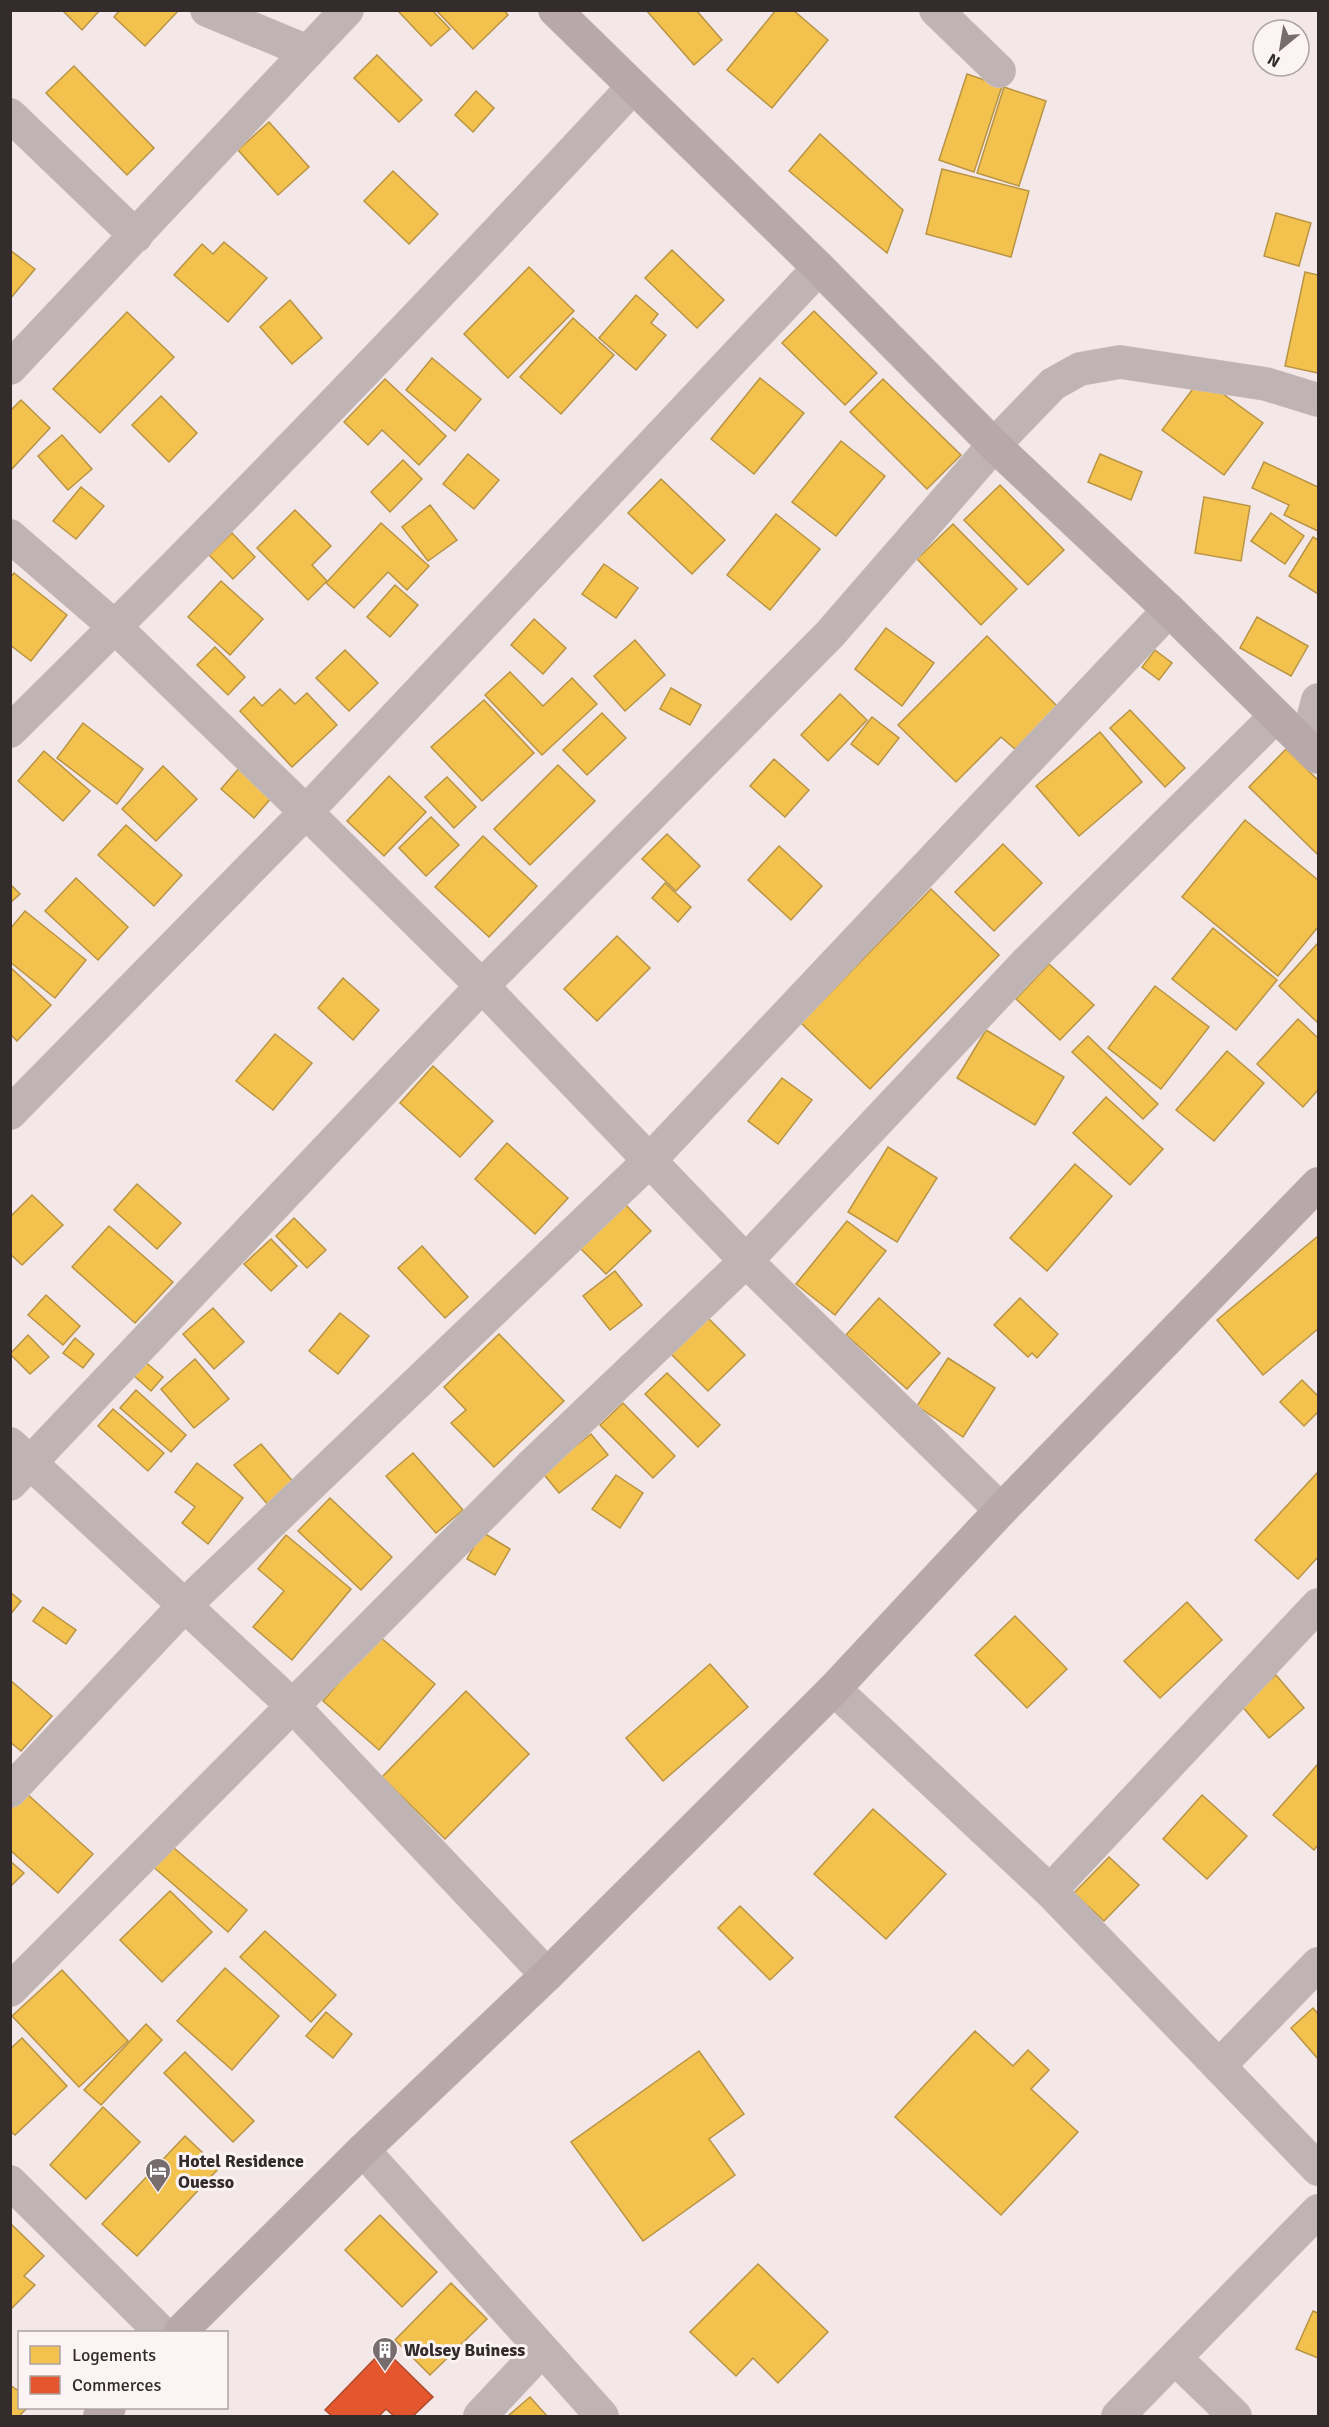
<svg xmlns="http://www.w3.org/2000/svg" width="1329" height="2427" font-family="Signika,sans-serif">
<rect width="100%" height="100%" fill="#f4e7e8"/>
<g fill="#f2c14e" stroke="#b99444" stroke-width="1.5">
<path d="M62,10H100L82,30Z"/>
<path d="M120,10H179L145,46L114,17Z"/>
<path d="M432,10L450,29L431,46L398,11Z"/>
<path d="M436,10H504L508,15L473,49Z"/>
<path d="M646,10H696L722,40L694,65Z"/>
<path d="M776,10H793L828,40L772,108L727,70Z"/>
<path d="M377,55L422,100L399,122L354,78Z"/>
<path d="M74,66L154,148L127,175L46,93Z"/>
<path d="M967,74L1002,86L974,172L939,160Z"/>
<path d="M1004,87L1046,101L1019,186L977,173Z"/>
<path d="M476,91L494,108L473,132L455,115Z"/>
<path d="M269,122L309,167L278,195L238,150Z"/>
<path d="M820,134L903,210L887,253L789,171Z"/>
<path d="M942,169L1029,191L1011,257L926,234Z"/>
<path d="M393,171L438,214L409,244L364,201Z"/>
<path d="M1276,213L1311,223L1299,266L1264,256Z"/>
<path d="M224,242L267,278L228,322L174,275L202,244L213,254Z"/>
<path d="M10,250L35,269L10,299Z"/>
<path d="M672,250L724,300L697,328L645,278Z"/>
<path d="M529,267L574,311L508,378L464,334Z"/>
<path d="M1305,272L1318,275V373L1285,366Z"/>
<path d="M636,295L658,314L651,323L666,335L636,370L599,338Z"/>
<path d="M290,300L322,338L292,364L260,327Z"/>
<path d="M814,311L877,373L845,405L782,343Z"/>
<path d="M127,312L174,357L100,433L53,389Z"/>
<path d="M573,318L614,355L561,414L520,377Z"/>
<path d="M432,358L481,399L455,431L406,390Z"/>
<path d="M760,378L804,413L754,474L711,439Z"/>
<path d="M1201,378L1263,423L1224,475L1162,430Z"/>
<path d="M385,379L446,436L419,465L382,430L368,445L344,422Z"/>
<path d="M883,379L961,455L927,489L850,412Z"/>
<path d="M161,396L197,433L169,462L132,425Z"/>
<path d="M21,400L50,428L10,471V411Z"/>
<path d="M62,435L92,469L68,490L38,456Z"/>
<path d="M841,441L885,476L836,536L792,502Z"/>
<path d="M468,454L499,480L474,509L443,484Z"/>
<path d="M1100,454L1142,472L1131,500L1088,482Z"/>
<path d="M403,460L422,479L390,512L371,492Z"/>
<path d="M1264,462L1318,487V531L1284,515L1289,505L1252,488Z"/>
<path d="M661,479L725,540L692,574L628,513Z"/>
<path d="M1000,485L1064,550L1028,585L964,520Z"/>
<path d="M81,487L104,506L76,539L53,521Z"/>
<path d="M1204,497L1250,506L1241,561L1195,553Z"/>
<path d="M430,505L457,540L428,561L402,527Z"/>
<path d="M295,510L331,546L312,565L327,581L308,600L257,548Z"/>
<path d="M1271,513L1304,536L1285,564L1251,541Z"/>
<path d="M776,514L820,549L770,610L727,575Z"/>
<path d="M381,523L429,566L407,590L388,572L354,608L326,583Z"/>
<path d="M953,524L1017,589L981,625L917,559Z"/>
<path d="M232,533L255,557L233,579L209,555Z"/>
<path d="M1313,537L1318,540V594L1289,576Z"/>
<path d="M604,564L638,588L616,618L582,594Z"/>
<path d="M14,573L67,615L31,661L10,645V578Z"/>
<path d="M221,581L263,619L230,655L188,617Z"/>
<path d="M395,585L418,605L390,637L367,617Z"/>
<path d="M1257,617L1308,646L1291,676L1240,648Z"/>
<path d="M534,619L566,648L543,674L511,645Z"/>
<path d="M886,628L934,663L902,706L855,669Z"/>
<path d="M987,636L1058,707L1015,749L1001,737L956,782L898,725Z"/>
<path d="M635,640L665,675L625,711L594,676Z"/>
<path d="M215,647L245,677L228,695L197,665Z"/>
<path d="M345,650L378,683L349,711L316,678Z"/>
<path d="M1155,650L1172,663L1159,680L1142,667Z"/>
<path d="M510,672L543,706L572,678L597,704L542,755L485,695Z"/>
<path d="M671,688L701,705L690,725L660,709Z"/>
<path d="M280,689L295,704L307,693L337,725L292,767L240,711L254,697L262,706Z"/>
<path d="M840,694L867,720L828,761L801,735Z"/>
<path d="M484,700L534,753L482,801L431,747Z"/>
<path d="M1130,710L1185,768L1165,787L1110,728Z"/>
<path d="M602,713L626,738L587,775L563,750Z"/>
<path d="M872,717L899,738L878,765L851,744Z"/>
<path d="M83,723L143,769L117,804L57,758Z"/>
<path d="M1100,732L1142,782L1079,836L1036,786Z"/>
<path d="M1286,749L1318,780V855L1249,787Z"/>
<path d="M44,751L90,791L63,821L18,781Z"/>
<path d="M774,759L809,790L785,817L750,786Z"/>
<path d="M558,765L595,801L530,865L494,829Z"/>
<path d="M163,766L197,799L156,841L122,809Z"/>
<path d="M240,767L273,796L254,818L221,789Z"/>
<path d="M389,776L426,812L384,856L347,821Z"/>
<path d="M447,777L476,807L454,828L425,797Z"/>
<path d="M431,817L459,845L426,876L399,848Z"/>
<path d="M1245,820L1318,880V927L1278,976L1182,897Z"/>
<path d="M126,825L182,875L154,906L98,855Z"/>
<path d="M667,834L700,866L676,891L642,859Z"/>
<path d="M483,836L537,886L489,937L435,887Z"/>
<path d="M1003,844L1042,883L994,931L955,892Z"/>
<path d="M779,846L822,886L791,920L748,880Z"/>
<path d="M76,878L128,927L98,960L45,911Z"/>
<path d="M665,883L691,907L678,922L652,898Z"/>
<path d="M10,884L20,894L10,903Z"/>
<path d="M931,889L999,955L870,1089L801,1023Z"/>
<path d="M25,911L86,960L55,998L10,962V929Z"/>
<path d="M1213,928L1277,980L1236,1030L1172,979Z"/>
<path d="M617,936L650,968L597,1021L564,989Z"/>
<path d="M1318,943V1023L1279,986Z"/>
<path d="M1049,964L1094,1005L1060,1040L1016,999Z"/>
<path d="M10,967L51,1005L17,1041L10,1034Z"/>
<path d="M343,978L379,1010L353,1040L318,1008Z"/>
<path d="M1155,986L1209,1027L1161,1089L1108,1048Z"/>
<path d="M1298,1019L1318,1038V1090L1303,1107L1257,1064Z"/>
<path d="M986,1030L1064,1077L1035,1125L957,1078Z"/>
<path d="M275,1034L312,1063L273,1110L236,1081Z"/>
<path d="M1088,1036L1158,1104L1143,1119L1072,1052Z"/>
<path d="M1227,1051L1264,1083L1214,1141L1176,1110Z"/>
<path d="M433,1066L493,1121L460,1157L400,1103Z"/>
<path d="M782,1078L812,1100L778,1144L748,1121Z"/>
<path d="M1106,1097L1163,1149L1130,1185L1073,1133Z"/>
<path d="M507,1143L568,1198L535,1234L475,1179Z"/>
<path d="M888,1147L937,1178L897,1242L848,1212Z"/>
<path d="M1075,1164L1112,1196L1047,1271L1010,1238Z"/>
<path d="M137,1184L181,1223L157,1249L114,1210Z"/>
<path d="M32,1195L63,1225L22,1265L10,1254V1217Z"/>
<path d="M620,1199L651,1231L606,1274L575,1243Z"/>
<path d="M294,1218L326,1250L307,1268L276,1236Z"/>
<path d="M847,1221L886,1251L835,1315L796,1284Z"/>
<path d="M109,1226L173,1282L135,1323L72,1267Z"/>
<path d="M1318,1236V1329L1263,1375L1217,1320Z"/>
<path d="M271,1239L297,1266L271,1291L244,1264Z"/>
<path d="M422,1246L468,1297L445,1318L398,1268Z"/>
<path d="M615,1271L642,1305L610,1330L583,1296Z"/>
<path d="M46,1295L80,1326L63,1345L28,1315Z"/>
<path d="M879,1298L940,1353L907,1389L846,1335Z"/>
<path d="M1020,1298L1058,1334L1037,1358L1032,1353L1028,1357L994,1325Z"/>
<path d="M213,1308L244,1342L214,1369L183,1334Z"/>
<path d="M340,1313L369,1336L338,1374L309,1351Z"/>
<path d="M703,1313L745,1355L708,1391L666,1349Z"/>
<path d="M499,1334L564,1401L494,1467L451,1423L466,1410L444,1387Z"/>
<path d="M28,1335L49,1357L30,1374L10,1354Z"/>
<path d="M75,1338L94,1354L83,1368L63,1353Z"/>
<path d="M948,1358L995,1388L963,1437L917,1406Z"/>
<path d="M195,1359L229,1399L194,1428L161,1389Z"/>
<path d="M143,1360L163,1377L151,1391L132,1374Z"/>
<path d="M667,1373L720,1425L698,1447L645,1394Z"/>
<path d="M1302,1380L1318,1396V1412L1304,1426L1280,1402Z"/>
<path d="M136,1390L186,1435L171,1452L120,1408Z"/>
<path d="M623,1403L675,1456L653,1478L600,1425Z"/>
<path d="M113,1409L164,1453L148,1471L98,1426Z"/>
<path d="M591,1434L608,1455L559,1493L542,1472Z"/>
<path d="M261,1444L295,1484L269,1506L234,1465Z"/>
<path d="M413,1453L463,1510L436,1533L386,1476Z"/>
<path d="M197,1463L243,1498L208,1544L182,1523L195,1507L175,1492Z"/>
<path d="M1318,1472V1557L1298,1579L1255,1540Z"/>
<path d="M616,1475L643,1493L620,1528L592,1509Z"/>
<path d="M330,1498L392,1557L361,1590L298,1531Z"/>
<path d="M482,1532L510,1549L495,1575L467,1559Z"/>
<path d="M286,1535L351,1589L292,1660L253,1627L284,1591L258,1569Z"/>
<path d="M10,1592L21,1601L10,1615Z"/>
<path d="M1187,1602L1222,1640L1160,1698L1124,1661Z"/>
<path d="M43,1607L76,1630L66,1644L33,1621Z"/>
<path d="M1015,1616L1067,1669L1027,1708L975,1655Z"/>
<path d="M379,1636L435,1684L379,1750L323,1701Z"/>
<path d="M710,1664L748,1707L663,1781L626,1738Z"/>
<path d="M1276,1675L1304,1708L1269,1738L1241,1705Z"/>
<path d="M10,1680L52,1716L21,1751L10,1742Z"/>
<path d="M466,1691L529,1754L445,1839L382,1777Z"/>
<path d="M1318,1764V1845L1314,1850L1273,1815Z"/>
<path d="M26,1793L93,1854L58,1893L10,1850V1810Z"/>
<path d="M1202,1795L1247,1836L1207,1879L1163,1839Z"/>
<path d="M873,1809L946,1874L886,1939L814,1874Z"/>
<path d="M168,1843L247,1910L228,1932L150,1864Z"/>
<path d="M1109,1857L1139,1885L1104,1921L1074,1893Z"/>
<path d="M10,1861L24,1873L10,1887Z"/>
<path d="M170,1891L212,1932L162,1982L120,1940Z"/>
<path d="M740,1906L793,1958L770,1980L718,1928Z"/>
<path d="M265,1931L336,1995L311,2022L240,1957Z"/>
<path d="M225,1968L279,2016L232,2070L177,2021Z"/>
<path d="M62,1970L128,2041L79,2087L12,2016Z"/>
<path d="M1313,2008L1318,2014V2059L1291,2028Z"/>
<path d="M326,2012L352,2034L333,2058L306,2036Z"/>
<path d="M146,2024L162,2040L101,2105L84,2090Z"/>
<path d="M975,2031L1013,2066L1028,2050L1049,2070L1031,2089L1078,2132L1001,2215L895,2117Z"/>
<path d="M22,2038L67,2086L15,2135L10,2131V2049Z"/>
<path d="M699,2051L744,2114L709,2139L735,2175L643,2241L571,2142Z"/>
<path d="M185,2052L254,2121L233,2142L164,2073Z"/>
<path d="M103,2107L140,2142L86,2199L50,2165Z"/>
<path d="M185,2136L219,2168L137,2256L102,2224Z"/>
<path d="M380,2215L437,2272L402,2307L345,2250Z"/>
<path d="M10,2223L44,2256L24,2276L35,2285L10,2310Z"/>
<path d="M758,2264L828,2332L778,2383L753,2358L736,2376L690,2332Z"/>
<path d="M451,2283L487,2319L430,2375L395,2340Z"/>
<path d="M1313,2311L1318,2313V2358L1296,2349Z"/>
<path d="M10,2385L20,2392V2408H27L19,2416H10Z"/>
<path d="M530,2397L547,2416H508Z"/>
</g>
<path fill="#e4572e" stroke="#af4a2d" stroke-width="1.5" d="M384,2349L433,2397L413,2416H394L386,2409L379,2416H332L325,2410Z"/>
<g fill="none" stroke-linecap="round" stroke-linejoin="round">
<defs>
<g id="street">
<path d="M207,10L306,51"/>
<path d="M936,10L999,71"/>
<path d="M10,115L136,236"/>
<path d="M10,368L347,10"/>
<path d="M10,536L115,627L306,812L482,986L746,1261L1001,1510"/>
<path d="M10,731C223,521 430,306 633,87"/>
<path d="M1306,745L1318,700"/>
<path d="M10,1113L306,812L819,268"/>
<path d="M10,1444L292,1705L547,1975"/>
<path d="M10,1484L482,986L830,634L994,445L1053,384L1080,369L1120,362L1266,384L1318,400"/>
<path d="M834,1689L1050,1891L1318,2169"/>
<path d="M10,1791L184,1606L648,1162L1169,610"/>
<path d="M1050,1891L1318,1605"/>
<path d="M10,1990L533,1464L746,1261L1028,961L1276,716"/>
<path d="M1219,2066L1318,1964"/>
<path d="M363,2150L602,2416"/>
<path d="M10,2182L161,2332"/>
<path d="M1175,2358L1235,2416"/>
<path d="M480,2416L541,2351"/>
<path d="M1118,2416L1318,2211"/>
</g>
<g id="secondary">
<path d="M555,10L819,268L994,445L1169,610L1318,757"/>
<path d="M180,2332L363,2150L547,1975L834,1689L1001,1510L1318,1184"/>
<path d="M100,2416L109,2408"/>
</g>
</defs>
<use href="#street" stroke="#cdc2c3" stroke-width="34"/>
<use href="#secondary" stroke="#cdc2c3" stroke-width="34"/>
<use href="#street" stroke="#c0b3b4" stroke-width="33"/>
<use href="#secondary" stroke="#b8a8aa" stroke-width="33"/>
</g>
<defs>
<symbol id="hotel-pin" viewBox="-11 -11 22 30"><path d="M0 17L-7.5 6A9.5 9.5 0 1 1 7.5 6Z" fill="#776d6e" stroke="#fcf3f4"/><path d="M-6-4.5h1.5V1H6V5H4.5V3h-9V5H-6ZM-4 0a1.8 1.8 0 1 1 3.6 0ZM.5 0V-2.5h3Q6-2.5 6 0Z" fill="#fff"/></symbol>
<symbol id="building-pin" viewBox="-11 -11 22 30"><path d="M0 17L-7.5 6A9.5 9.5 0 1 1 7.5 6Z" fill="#776d6e" stroke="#fcf3f4"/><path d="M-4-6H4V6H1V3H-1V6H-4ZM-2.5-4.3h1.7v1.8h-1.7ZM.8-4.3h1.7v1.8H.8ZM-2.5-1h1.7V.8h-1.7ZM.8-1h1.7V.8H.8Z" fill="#fff"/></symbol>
</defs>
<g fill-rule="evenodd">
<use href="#hotel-pin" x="143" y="2156" width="30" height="40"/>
<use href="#building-pin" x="370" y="2335" width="30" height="40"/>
</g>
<g text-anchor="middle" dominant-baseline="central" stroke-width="6" stroke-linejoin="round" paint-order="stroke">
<g font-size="18" font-weight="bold" fill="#342c2c" stroke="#fcf3f4" text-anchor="start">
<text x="178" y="2161">Hotel Residence<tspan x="178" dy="21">Ouesso</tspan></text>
<text x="404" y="2350">Wolsey Buiness</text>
</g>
</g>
<rect width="1329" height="2427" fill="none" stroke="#342c2c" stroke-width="24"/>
<rect x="18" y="2331" width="210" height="78" fill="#fcf3f4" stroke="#aca3a4" stroke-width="1.5"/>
<rect x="30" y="2346" width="30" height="18" fill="#f2c14e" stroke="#aca3a4" stroke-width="1.5"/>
<text x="72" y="2361" font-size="18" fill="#342c2c">Logements</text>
<rect x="30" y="2376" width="30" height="18" fill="#e4572e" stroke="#aca3a4" stroke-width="1.5"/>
<text x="72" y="2391" font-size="18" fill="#342c2c">Commerces</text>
<g transform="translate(1281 48) rotate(210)"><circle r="28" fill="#fcf3f4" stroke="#aca3a4" stroke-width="1.5"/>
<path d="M0-4.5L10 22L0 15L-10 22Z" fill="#776d6e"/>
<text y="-9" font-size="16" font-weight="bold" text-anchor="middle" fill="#342c2c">N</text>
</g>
</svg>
